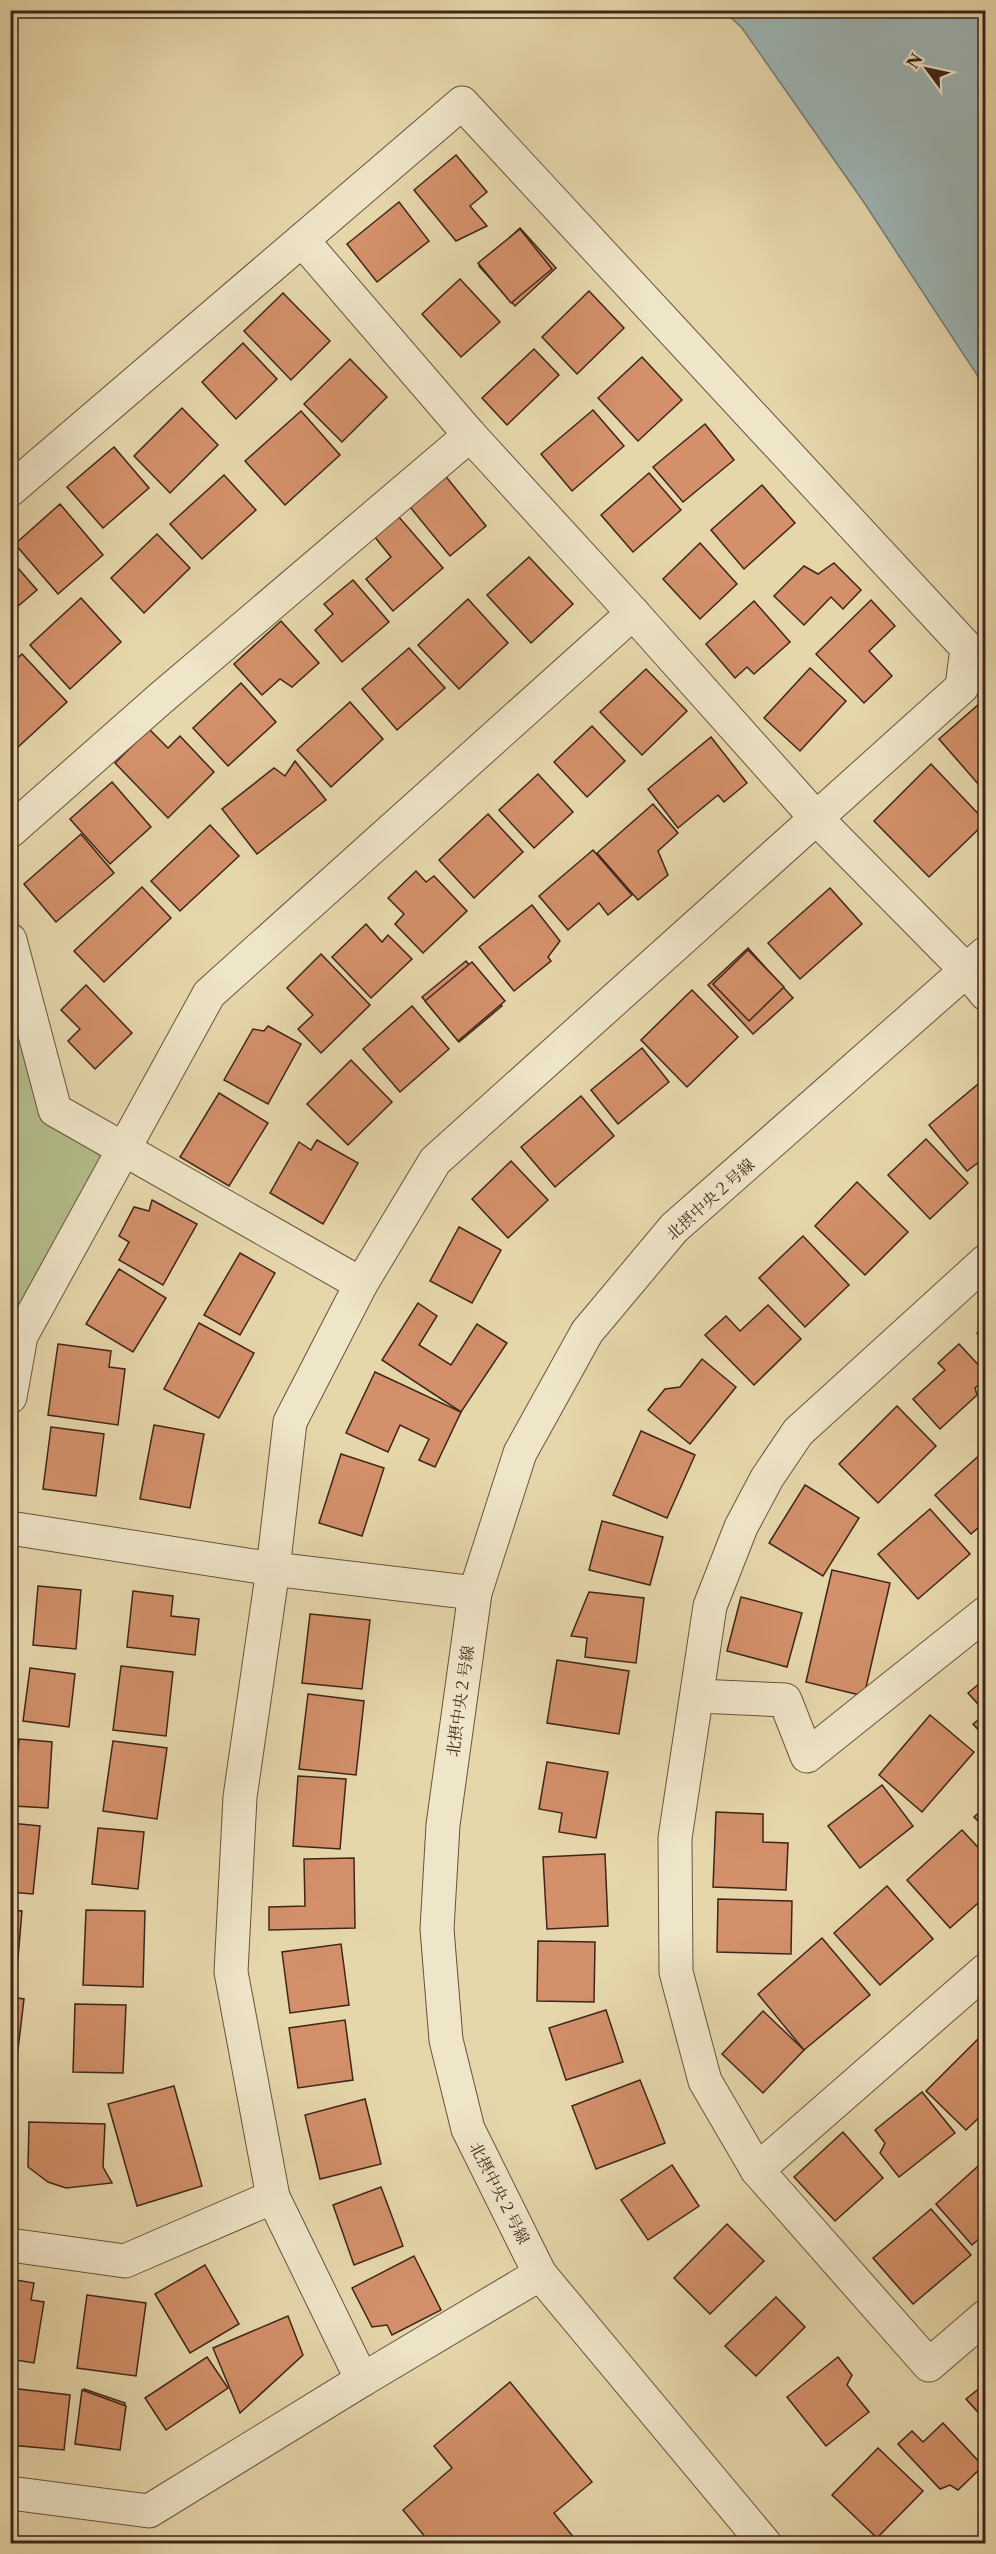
<svg xmlns="http://www.w3.org/2000/svg" width="996" height="2554" font-family="'Libre Caslon Text','Noto Serif JP',serif">
<rect width="100%" height="100%" fill="#e6d7ab"/>
<filter id="stains"><feTurbulence type="fractalNoise" baseFrequency=".00333" numOctaves="4"/><feColorMatrix values="0 0 0 0 .2 0 0 0 0 .09 0 0 0 0 .02 0 0 0 .5 -.17"/></filter>
<radialGradient id="worn" r=".72"><stop offset=".6" stop-color="#630" stop-opacity="0"/><stop offset="1" stop-color="#630" stop-opacity=".3"/></radialGradient>
<path fill="#b4be8a" stroke="#7a7252" stroke-width="1.5" d="M29,1012L55,1110L124,1148L11,1397V1026Z"/>
<path fill="#9db6b6" stroke="#777c78" stroke-width="1.5" d="M724,11H985V384L981,381L863,201L742,28Z"/>
<g fill="#d3906a" stroke="#3f251b" stroke-width="1.5">
<path d="M456,155L487,192L470,206L487,226L456,241L414,190Z"/>
<path d="M399,202L429,241L377,282L347,244Z"/>
<path d="M520,228L556,268L515,306L479,266Z"/>
<path d="M520,229L552,269L511,303L478,263Z"/>
<path d="M460,279L500,322L461,357L422,314Z"/>
<path d="M589,291L624,328L577,374L542,337Z"/>
<path d="M283,293L330,341L291,380L244,331Z"/>
<path d="M243,343L277,379L236,419L202,382Z"/>
<path d="M534,349L559,375L507,425L482,398Z"/>
<path d="M642,357L682,400L638,441L598,398Z"/>
<path d="M350,359L387,397L342,442L304,404Z"/>
<path d="M182,408L218,445L170,493L134,456Z"/>
<path d="M593,410L624,446L572,491L541,454Z"/>
<path d="M301,411L340,455L285,505L245,461Z"/>
<path d="M705,424L734,460L683,502L653,467Z"/>
<path d="M114,447L149,488L103,528L67,487Z"/>
<path d="M443,473L486,526L450,556L406,502Z"/>
<path d="M649,473L681,510L633,552L601,515Z"/>
<path d="M224,475L256,510L202,559L170,524Z"/>
<path d="M762,485L795,523L744,569L711,530Z"/>
<path d="M60,504L103,555L58,594L15,544Z"/>
<path d="M398,516L443,568L393,611L366,579L391,557L374,536Z"/>
<path d="M157,534L190,568L144,613L111,578Z"/>
<path d="M700,543L737,584L700,619L663,579Z"/>
<path d="M529,557L573,604L531,643L487,595Z"/>
<path d="M10,559L37,590L10,613Z"/>
<path d="M834,563L861,590L843,609L831,597L804,625L774,596L804,566L818,574Z"/>
<path d="M353,580L389,622L342,662L315,630L333,614L324,604Z"/>
<path d="M81,598L121,642L70,689L30,645Z"/>
<path d="M468,599L508,643L459,689L418,645Z"/>
<path d="M871,600L895,626L869,651L892,676L864,703L816,654Z"/>
<path d="M754,601L790,642L754,674L747,667L735,678L706,644Z"/>
<path d="M281,621L319,663L292,687L280,679L262,695L234,664Z"/>
<path d="M409,648L445,688L397,730L362,689Z"/>
<path d="M22,654L67,702L17,748L10,741V665Z"/>
<path d="M810,668L846,701L800,751L764,718Z"/>
<path d="M646,669L687,711L642,755L600,712Z"/>
<path d="M241,683L276,722L228,766L193,728Z"/>
<path d="M986,698V793L939,739Z"/>
<path d="M350,702L383,739L331,787L297,750Z"/>
<path d="M592,726L625,761L587,797L554,762Z"/>
<path d="M149,729L168,748L180,736L214,772L168,818L115,763Z"/>
<path d="M711,737L747,783L724,802L718,795L678,828L648,789Z"/>
<path d="M295,761L326,800L257,854L222,809L274,768L285,776Z"/>
<path d="M931,764L986,822L929,877L874,821Z"/>
<path d="M538,774L573,812L534,848L499,810Z"/>
<path d="M112,782L151,827L110,864L70,819Z"/>
<path d="M653,804L678,833L658,851L668,875L638,900L597,853Z"/>
<path d="M488,814L523,852L474,898L439,860Z"/>
<path d="M210,825L239,856L180,911L151,881Z"/>
<path d="M81,834L114,873L56,922L24,884Z"/>
<path d="M593,850L632,895L608,915L599,903L568,930L539,896Z"/>
<path d="M416,871L426,882L434,876L467,911L423,953L395,924L404,914L388,898Z"/>
<path d="M142,887L171,918L104,982L74,951Z"/>
<path d="M830,888L862,924L800,979L768,943Z"/>
<path d="M532,905L560,941L548,957L551,961L514,991L479,947Z"/>
<path d="M366,924L382,942L388,935L412,959L371,998L332,957Z"/>
<path d="M748,948L793,998L753,1034L708,985Z"/>
<path d="M748,950L784,987L749,1021L713,984Z"/>
<path d="M321,954L370,1005L321,1053L298,1029L313,1015L287,988Z"/>
<path d="M466,961L502,1006L459,1042L422,997Z"/>
<path d="M472,962L505,1001L458,1041L425,1001Z"/>
<path d="M86,985L132,1033L95,1069L68,1041L80,1029L61,1010Z"/>
<path d="M692,990L738,1037L687,1087L641,1040Z"/>
<path d="M412,1006L449,1049L400,1092L363,1049Z"/>
<path d="M268,1026L301,1044L268,1104L224,1080L253,1029L264,1031Z"/>
<path d="M642,1048L669,1082L618,1124L591,1090Z"/>
<path d="M351,1060L392,1102L348,1145L307,1104Z"/>
<path d="M983,1080L986,1082V1161L983,1159L967,1171L929,1125Z"/>
<path d="M219,1093L268,1123L229,1186L180,1157Z"/>
<path d="M581,1096L614,1136L555,1187L521,1147Z"/>
<path d="M926,1139L968,1183L930,1219L888,1175Z"/>
<path d="M317,1140L358,1163L323,1224L270,1193L299,1142L311,1150Z"/>
<path d="M511,1161L548,1200L508,1238L472,1199Z"/>
<path d="M857,1182L908,1232L865,1275L815,1226Z"/>
<path d="M152,1200L197,1224L163,1285L119,1260L129,1242L119,1236L134,1207L149,1211Z"/>
<path d="M459,1227L501,1250L472,1303L430,1281Z"/>
<path d="M803,1236L849,1285L805,1327L759,1278Z"/>
<path d="M240,1253L275,1273L240,1335L204,1315Z"/>
<path d="M119,1269L166,1298L133,1352L86,1324Z"/>
<path d="M418,1303L437,1316L419,1345L451,1365L477,1324L507,1343L461,1412L382,1360Z"/>
<path d="M768,1305L801,1339L754,1385L705,1335L726,1316L740,1331Z"/>
<path d="M199,1323L254,1353L219,1418L164,1389Z"/>
<path d="M986,1326V1344L977,1333Z"/>
<path d="M58,1344L111,1351L109,1367L125,1369L118,1425L48,1415Z"/>
<path d="M959,1344L986,1373V1379L975,1388L977,1395L940,1429L913,1399L945,1370L938,1363Z"/>
<path d="M702,1359L736,1387L690,1444L648,1410L665,1389L680,1387Z"/>
<path d="M375,1372L461,1412L435,1467L419,1460L429,1439L400,1425L388,1452L346,1433Z"/>
<path d="M897,1406L936,1446L878,1503L839,1464Z"/>
<path d="M154,1425L204,1434L190,1508L140,1499Z"/>
<path d="M51,1427L104,1434L96,1496L43,1489Z"/>
<path d="M641,1431L695,1455L667,1518L613,1495Z"/>
<path d="M983,1452L986,1455V1521L971,1534L935,1495Z"/>
<path d="M341,1454L384,1468L362,1536L319,1523Z"/>
<path d="M805,1485L859,1518L823,1576L769,1543Z"/>
<path d="M930,1509L970,1554L918,1599L878,1554Z"/>
<path d="M602,1521L663,1537L650,1585L589,1570Z"/>
<path d="M832,1570L890,1583L864,1696L806,1682Z"/>
<path d="M38,1586L81,1590L76,1649L33,1645Z"/>
<path d="M133,1591L173,1596L171,1616L199,1619L195,1655L127,1647Z"/>
<path d="M589,1592L644,1598L636,1663L585,1657L587,1638L571,1636Z"/>
<path d="M741,1597L802,1613L787,1667L727,1651Z"/>
<path d="M310,1614L370,1620L362,1689L302,1683Z"/>
<path d="M557,1660L629,1671L619,1734L547,1723Z"/>
<path d="M121,1666L173,1672L166,1736L113,1730Z"/>
<path d="M30,1668L75,1674L69,1727L23,1721Z"/>
<path d="M986,1678V1713L968,1693Z"/>
<path d="M308,1694L364,1701L356,1775L299,1769Z"/>
<path d="M986,1714V1738L973,1724Z"/>
<path d="M930,1715L974,1752L922,1812L879,1775Z"/>
<path d="M19,1739L52,1742L48,1808L14,1806Z"/>
<path d="M113,1741L167,1748L157,1819L103,1811Z"/>
<path d="M547,1762L608,1772L596,1838L559,1832L562,1813L539,1809Z"/>
<path d="M298,1776L346,1779L340,1849L293,1846Z"/>
<path d="M882,1785L913,1826L860,1868L828,1826Z"/>
<path d="M986,1806V1829L974,1817Z"/>
<path d="M716,1812L763,1814V1842L788,1843L786,1890L713,1887Z"/>
<path d="M10,1823L40,1826L33,1894L10,1892Z"/>
<path d="M98,1828L144,1832L138,1889L92,1884Z"/>
<path d="M962,1830L986,1856V1896L950,1928L907,1880Z"/>
<path d="M605,1854L608,1926L547,1929L543,1857Z"/>
<path d="M354,1858L355,1928L269,1930V1907L305,1906L304,1859Z"/>
<path d="M887,1886L933,1939L880,1985L834,1933Z"/>
<path d="M718,1899L792,1901L791,1954L717,1952Z"/>
<path d="M10,1910L22,1911L17,1970H10Z"/>
<path d="M86,1910L145,1911L143,1987L83,1985Z"/>
<path d="M822,1938L870,1995L804,2050L758,1994Z"/>
<path d="M538,1941L595,1942L594,2002L537,2001Z"/>
<path d="M341,1944L349,2005L290,2013L282,1952Z"/>
<path d="M10,1997L24,1999L17,2058L10,2057Z"/>
<path d="M75,2004L126,2005L123,2073L73,2072Z"/>
<path d="M606,2010L623,2062L566,2080L549,2028Z"/>
<path d="M763,2011L804,2050L763,2093L722,2054Z"/>
<path d="M345,2020L353,2080L298,2088L289,2028Z"/>
<path d="M981,2036L986,2041V2111L966,2130L926,2091Z"/>
<path d="M640,2080L665,2143L596,2169L572,2106Z"/>
<path d="M174,2086L202,2186L137,2206L108,2104Z"/>
<path d="M922,2092L955,2133L899,2177L880,2153L885,2143L875,2130Z"/>
<path d="M365,2099L381,2164L320,2179L305,2115Z"/>
<path d="M29,2122L105,2124L103,2167L112,2183L66,2188L48,2182L28,2167Z"/>
<path d="M843,2132L883,2178L835,2221L794,2177Z"/>
<path d="M986,2159V2233L972,2245L936,2204Z"/>
<path d="M672,2165L699,2206L648,2240L621,2200Z"/>
<path d="M381,2187L403,2246L354,2265L333,2205Z"/>
<path d="M931,2209L971,2255L913,2304L873,2258Z"/>
<path d="M727,2224L764,2261L710,2314L674,2278Z"/>
<path d="M414,2256L441,2310L392,2335L387,2325L372,2327L352,2288Z"/>
<path d="M205,2265L239,2324L190,2353L155,2294Z"/>
<path d="M10,2279L34,2283L31,2300L44,2302L34,2363L10,2359Z"/>
<path d="M87,2295L146,2303L136,2376L77,2368Z"/>
<path d="M776,2297L805,2327L756,2376L725,2346Z"/>
<path d="M288,2316L303,2355L240,2413L213,2348Z"/>
<path d="M207,2357L228,2388L166,2430L145,2398Z"/>
<path d="M838,2357L852,2375L847,2385L869,2412L826,2446L787,2397Z"/>
<path d="M510,2382L592,2482L554,2513L579,2544H431L403,2510L452,2468L434,2446Z"/>
<path d="M986,2383V2421L966,2399Z"/>
<path d="M10,2388L70,2395L64,2450L10,2445Z"/>
<path d="M84,2389L125,2403L120,2445L78,2439Z"/>
<path d="M82,2390L126,2406L120,2450L75,2444Z"/>
<path d="M943,2423L983,2466L958,2490L950,2485L940,2489L898,2444L912,2431L923,2442Z"/>
<path d="M878,2448L923,2491L877,2538L832,2495Z"/>
</g>
<g fill="none" stroke-linecap="round" stroke-linejoin="round">
<defs>
<g id="minor">
<path d="M302,240L462,103L967,648L962,687L435,1161L361,1284"/>
<path d="M10,490L302,240L470,435L633,613L817,819L967,971L986,994"/>
<path d="M10,831L161,698L470,435"/>
<path d="M10,940L55,1110L361,1284L290,1422L273,1569L240,1797L231,1972L273,2197L362,2380L540,2274"/>
<path d="M986,1261L798,1432L767,1478L741,1527L710,1606L675,1838L676,1972L705,2081L757,2170L929,2365L986,2316"/>
<path d="M10,1397L21,1336L209,994L633,613"/>
<path d="M10,1528L273,1569L475,1593"/>
<path d="M698,1696L785,1700L807,1756L986,1613"/>
<path d="M757,2170L986,1970"/>
<path d="M10,2245L125,2261L273,2197"/>
<path d="M10,2493L149,2511L362,2380"/>
</g>
<path id="tertiary" d="M765,2544L540,2274L468,2129L446,2040L437,1929L443,1825L475,1593L520,1453L587,1332L674,1228L986,953"/>
</defs>
<use href="#minor" stroke="#69523f" stroke-width="35"/>
<use href="#tertiary" stroke="#69523f" stroke-width="35"/>
<use href="#minor" stroke="#efe5c8" stroke-width="33"/>
<use href="#tertiary" stroke="#efe5c8" stroke-width="33"/>
</g>
<g text-anchor="middle" dominant-baseline="central" stroke-width="6" stroke-linejoin="round" paint-order="stroke">
<g font-size="16" fill="#3f251b" stroke="#efe5c8">
<text transform="translate(710 1199) rotate(-42)">北摂中央２号線</text>
<text transform="translate(460 1701) rotate(-82)">北摂中央２号線</text>
<text transform="translate(500 2193) rotate(63)">北摂中央２号線</text>
</g>
</g>
<rect width="996" height="2554" fill="none" stroke="#e6d7ab" stroke-width="36"/>
<rect x="12" y="12" width="972" height="2530" fill="none" stroke="#3f251b" stroke-width="3"/>
<rect x="18" y="18" width="960" height="2518" fill="none" stroke="#3f251b" stroke-width="1.5"/>
<g transform="translate(927 69) rotate(303)" stroke="#efe5c8" stroke-width="4.5" paint-order="stroke">
<path d="M0-4.5L10 22L0 15L-10 22Z" fill="#3f251b"/>
<text y="-9" font-size="16" font-weight="bold" text-anchor="middle" fill="#3f251b">N</text>
</g>
<rect width="100%" height="100%" filter="url(#stains)"/>
<rect width="100%" height="100%" fill="url(#worn)"/>
</svg>
